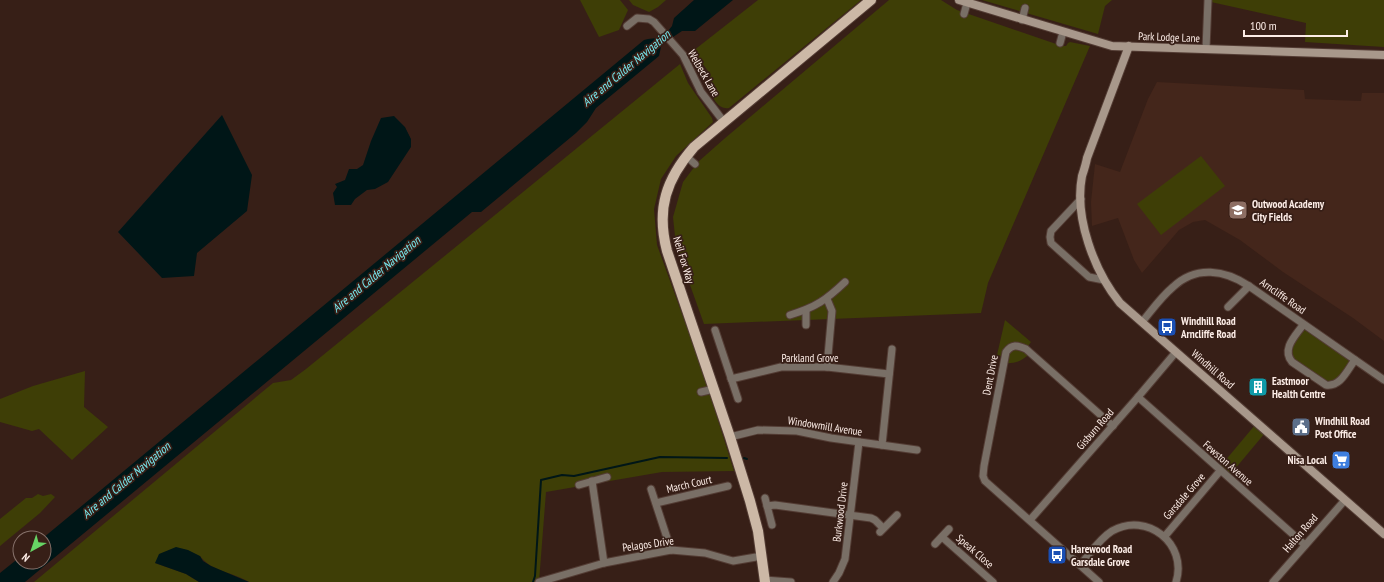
<svg xmlns="http://www.w3.org/2000/svg" width="1384" height="582" font-family="'PT Sans Narrow',sans-serif">
<rect width="100%" height="100%" fill="#371f17"/>
<path fill="#44261b" d="M1157,82L1304,90L1305,99L1361,101L1362,93H1384V341L1353,318L1283,272L1240,240L1205,220L1193,222L1179,230L1142,273L1134,260L1118,218L1092,226L1091,202L1095,164L1120,172L1148,99Z"/>
<g fill="#3e3e06">
<path d="M580,0H620L628,10L619,30L599,37Z"/>
<path d="M629,0H666L658,7L649,12L633,5Z"/>
<path d="M758,0H861L729,108C716,110 712,94 706,84L711,75L693,51Z"/>
<path d="M889,0H941L957,10L1062,46H1066L1068,43L1070,42L1090,46L988,283L981,313L704,324L676,246L673,217L683,182L698,162L724,139Z"/>
<path d="M982,0H1118H1112L1105,6L1098,34Z"/>
<path d="M1211,0H1384V47L1305,42L1306,23L1211,2Z"/>
<path d="M680,64L688,83L712,118L713,122L676,156L661,179L654,209L657,245L701,366L734,471L662,472L546,492L539,582H249C233,572 212,572 200,556L155,563L186,574L199,582H34L273,383L291,380L306,369Z"/>
<path d="M1201,156L1225,186L1161,235L1137,204Z"/>
<path d="M1005,320L1031,342L1026,349L1031,352C1023,361 1015,364 1004,363L1005,357L997,355Z"/>
<path d="M1303,325L1355,360L1340,381L1329,385L1292,362L1289,345Z"/>
<path d="M85,371L84,407L108,427L72,460L39,429L32,431L0,422V399L33,386Z"/>
<path d="M1255,425L1265,433L1229,476L1219,468Z"/>
<path d="M38,494L43,496L51,494L55,497L40,513L0,546V519L26,498H32Z"/>
</g>
<g fill="#001617">
<path d="M694,0H733L695,31H682L664,43L661,47L659,56L596,108L587,122L576,133L481,212H472L25,582H0V573L20,557V562H44V538H43L644,40L648,39L657,38L668,31L672,26L674,18Z"/>
<path d="M222,115L252,175L247,211L197,253L194,276L162,278L118,232Z"/>
<path d="M394,116L405,127L411,139V147L388,182L375,189L367,190L355,199L351,205H335L333,193L337,187L335,184L345,180L349,169H357L363,165L371,141L381,118Z"/>
<path d="M176,547L188,550L200,556L203,561L211,566L249,582H199L186,574L155,563L159,554Z"/>
</g>
<g fill="none" stroke-linecap="round" stroke-linejoin="round">
<g stroke="#001617" stroke-width="2">
<path d="M744,458L747,459"/>
<path d="M533,582L535,576L541,480L562,475L574,476L660,457L727,458"/>
</g>
<defs>
<g id="street">
<path d="M964,14L967,3"/>
<path d="M1022,20L1025,8"/>
<path d="M627,26L637,18L649,19L654,22L683,55L701,92L724,122"/>
<path d="M1060,43L1063,32"/>
<path d="M1206,49L1208,0"/>
<path d="M686,156L695,164"/>
<path d="M1081,199L1051,231L1050,237L1051,243L1089,277L1104,280"/>
<path d="M827,299L832,311L827,367"/>
<path d="M1228,307L1249,286"/>
<path d="M790,315C816,307 826,300 845,282"/>
<path d="M1142,322C1152,310 1161,297 1173,287C1196,265 1225,270 1249,286L1384,380"/>
<path d="M806,325V310"/>
<path d="M1303,325C1296,335 1281,349 1292,362L1326,385C1341,387 1347,370 1355,360"/>
<path d="M715,330L738,399"/>
<path d="M731,379L781,367H827L889,374"/>
<path d="M701,392L714,389"/>
<path d="M1138,397L1305,545"/>
<path d="M730,437L758,430L797,431L831,438L917,450"/>
<path d="M882,445L892,349"/>
<path d="M592,481L604,563"/>
<path d="M579,485L607,477"/>
<path d="M651,489L671,550"/>
<path d="M765,498L772,525"/>
<path d="M656,503L728,486"/>
<path d="M767,506L775,505L871,518L875,520L883,528"/>
<path d="M1030,520L1138,397L1176,352"/>
<path d="M880,532L897,515"/>
<path d="M1165,536L1220,471"/>
<path d="M942,537L993,582"/>
<path d="M935,544L949,529"/>
<path d="M1080,565C1090,554 1099,539 1112,531C1147,511 1188,544 1176,582"/>
<path d="M764,580L791,582"/>
<path d="M539,582L604,563L671,550L705,553L733,561L762,556"/>
<path d="M833,582L839,573L845,559L859,442"/>
<path d="M1099,582L985,481L983,476L984,466L1006,352C1012,344 1017,345 1026,349L1113,426"/>
<path d="M1273,582L1345,500"/>
</g>
<g id="secondary">
<path d="M959,0L1112,46L1384,55"/>
<path d="M1129,46L1087,158C1086,164 1084,170 1082,176C1074,217 1094,271 1120,303L1384,534"/>
</g>
<path id="primary" d="M765,582L758,531L750,501L730,437L667,251C656,209 666,179 694,147L871,0"/>
</defs>
<use href="#street" stroke="#533c34" stroke-width="9"/>
<use href="#secondary" stroke="#533c34" stroke-width="10"/>
<use href="#primary" stroke="#533c34" stroke-width="12"/>
<use href="#street" stroke="#796f66" stroke-width="7"/>
<use href="#secondary" stroke="#a8988b" stroke-width="8"/>
<use href="#primary" stroke="#ccb8a6" stroke-width="10"/>
</g>
<defs>
<symbol id="school-square" viewBox="-11 -11 22 22"><rect x="-9" y="-9" width="18" height="18" rx="4" fill="#8d6e63" stroke="#371f17"/><path d="M0-5L7-2L0 1L-7-2ZM-4 1L0 2.5L4 1V4Q0 6-4 4Z" fill="#fff"/></symbol>
<symbol id="bus-square" viewBox="-11 -11 22 22"><rect x="-9" y="-9" width="18" height="18" rx="4" fill="#1a4fb4" stroke="#371f17"/><path d="M-5-6H5V4H4V6H2V4H-2V6H-4V4H-5ZM-3.5-4V0h7V-4ZM-3.5 1.2v1.5H-2V1.2ZM2 1.2v1.5H3.5V1.2Z" fill="#fff"/></symbol>
<symbol id="building-square" viewBox="-11 -11 22 22"><rect x="-9" y="-9" width="18" height="18" rx="4" fill="#0f9aa8" stroke="#371f17"/><path d="M-4-6H4V6H1V3H-1V6H-4ZM-2.5-4.3h1.7v1.8h-1.7ZM.8-4.3h1.7v1.8H.8ZM-2.5-1h1.7V.8h-1.7ZM.8-1h1.7V.8H.8Z" fill="#fff"/></symbol>
<symbol id="civic-square" viewBox="-11 -11 22 22"><rect x="-9" y="-9" width="18" height="18" rx="4" fill="#5c6f8a" stroke="#371f17"/><path d="M-.6-6.5H3V-4.5H.6V-3L4-1V1h2V6H-6V1h2V-1L-.6-3ZM-1.2 2.5V6h2.4V2.5Z" fill="#fff"/></symbol>
<symbol id="supermarket-square" viewBox="-11 -11 22 22"><rect x="-9" y="-9" width="18" height="18" rx="4" fill="#3f7fe0" stroke="#371f17"/><path d="M-6-5.5h2.5l.6 2H6L4.5 2H-2.5L-4.4-4H-6ZM-1.5 3.2a1.3 1.3 0 1 0 .1 0ZM3 3.2a1.3 1.3 0 1 0 .1 0Z" fill="#fff"/></symbol>
</defs>
<g fill-rule="evenodd">
<use href="#school-square" x="1227" y="199" width="22" height="22"/>
<use href="#bus-square" x="1156" y="316" width="22" height="22"/>
<use href="#building-square" x="1247" y="376" width="22" height="22"/>
<use href="#civic-square" x="1290" y="416" width="22" height="22"/>
<use href="#supermarket-square" x="1330" y="449" width="22" height="22"/>
<use href="#bus-square" x="1046" y="544" width="22" height="22"/>
</g>
<g text-anchor="middle" dominant-baseline="central" stroke-width="3.5" stroke-linejoin="round" paint-order="stroke">
<g font-size="11" fill="#fcece6" stroke="#371f17">
<text transform="translate(1169 37) rotate(2)">Park Lodge Lane</text>
<text transform="translate(704 73) rotate(60)">Welbeck Lane</text>
<text transform="translate(684 260) rotate(73)">Neil Fox Way</text>
<text transform="translate(1283 296) rotate(35)">Arncliffe Road</text>
<text x="810" y="358">Parkland Grove</text>
<text transform="translate(1213 369) rotate(41)">Windhill Road</text>
<text transform="translate(990 375) rotate(-79)">Dent Drive</text>
<text transform="translate(825 426) rotate(9)">Windowmill Avenue</text>
<text transform="translate(1095 429) rotate(-49)">Gisburn Road</text>
<text transform="translate(1228 463) rotate(41)">Fewston Avenue</text>
<text transform="translate(689 484) rotate(-13)">March Court</text>
<text transform="translate(1184 496) rotate(-49)">Garsdale Grove</text>
<text transform="translate(840 512) rotate(-83)">Burkwood Drive</text>
<text transform="translate(1300 533) rotate(-49)">Halton Road</text>
<text transform="translate(648 544) rotate(-8)">Pelagos Drive</text>
<text transform="translate(975 551) rotate(41)">Speak Close</text>
</g>
<g font-size="11" font-weight="bold" fill="#fcece6" stroke="#371f17" text-anchor="start">
<text x="1252" y="204">Outwood Academy<tspan x="1252" dy="13">City Fields</tspan></text>
<text x="1181" y="321">Windhill Road<tspan x="1181" dy="13">Arncliffe Road</tspan></text>
<text x="1272" y="381">Eastmoor<tspan x="1272" dy="13">Health Centre</tspan></text>
<text x="1315" y="421">Windhill Road<tspan x="1315" dy="13">Post Office</tspan></text>
<text x="1327" y="460" text-anchor="end">Nisa Local</text>
<text x="1071" y="549">Harewood Road<tspan x="1071" dy="13">Garsdale Grove</tspan></text>
</g>
<g font-size="12" font-style="italic" fill="#78edf3" stroke="#371f17">
<text transform="translate(626 68) rotate(-40)">Aire and Calder Navigation</text>
<text transform="translate(376 274) rotate(-40)">Aire and Calder Navigation</text>
<text transform="translate(126 480) rotate(-40)">Aire and Calder Navigation</text>
</g>
</g>
<g transform="translate(32 550) rotate(220)"><circle r="19" fill="#371f17" stroke="#86716a"/>
<path d="M0-3L7 15L0 10L-7 15Z" fill="#67d465"/>
<text y="-6" font-size="11" font-weight="bold" text-anchor="middle" fill="#fcece6">N</text>
</g>
<path d="M1244 30v6h103v-6" fill="none" stroke="#fcece6" stroke-width="2"/>
<text x="1250" y="30" font-size="12" fill="#fcece6" stroke="#371f17" stroke-width="3" paint-order="stroke">100 m</text>
</svg>
